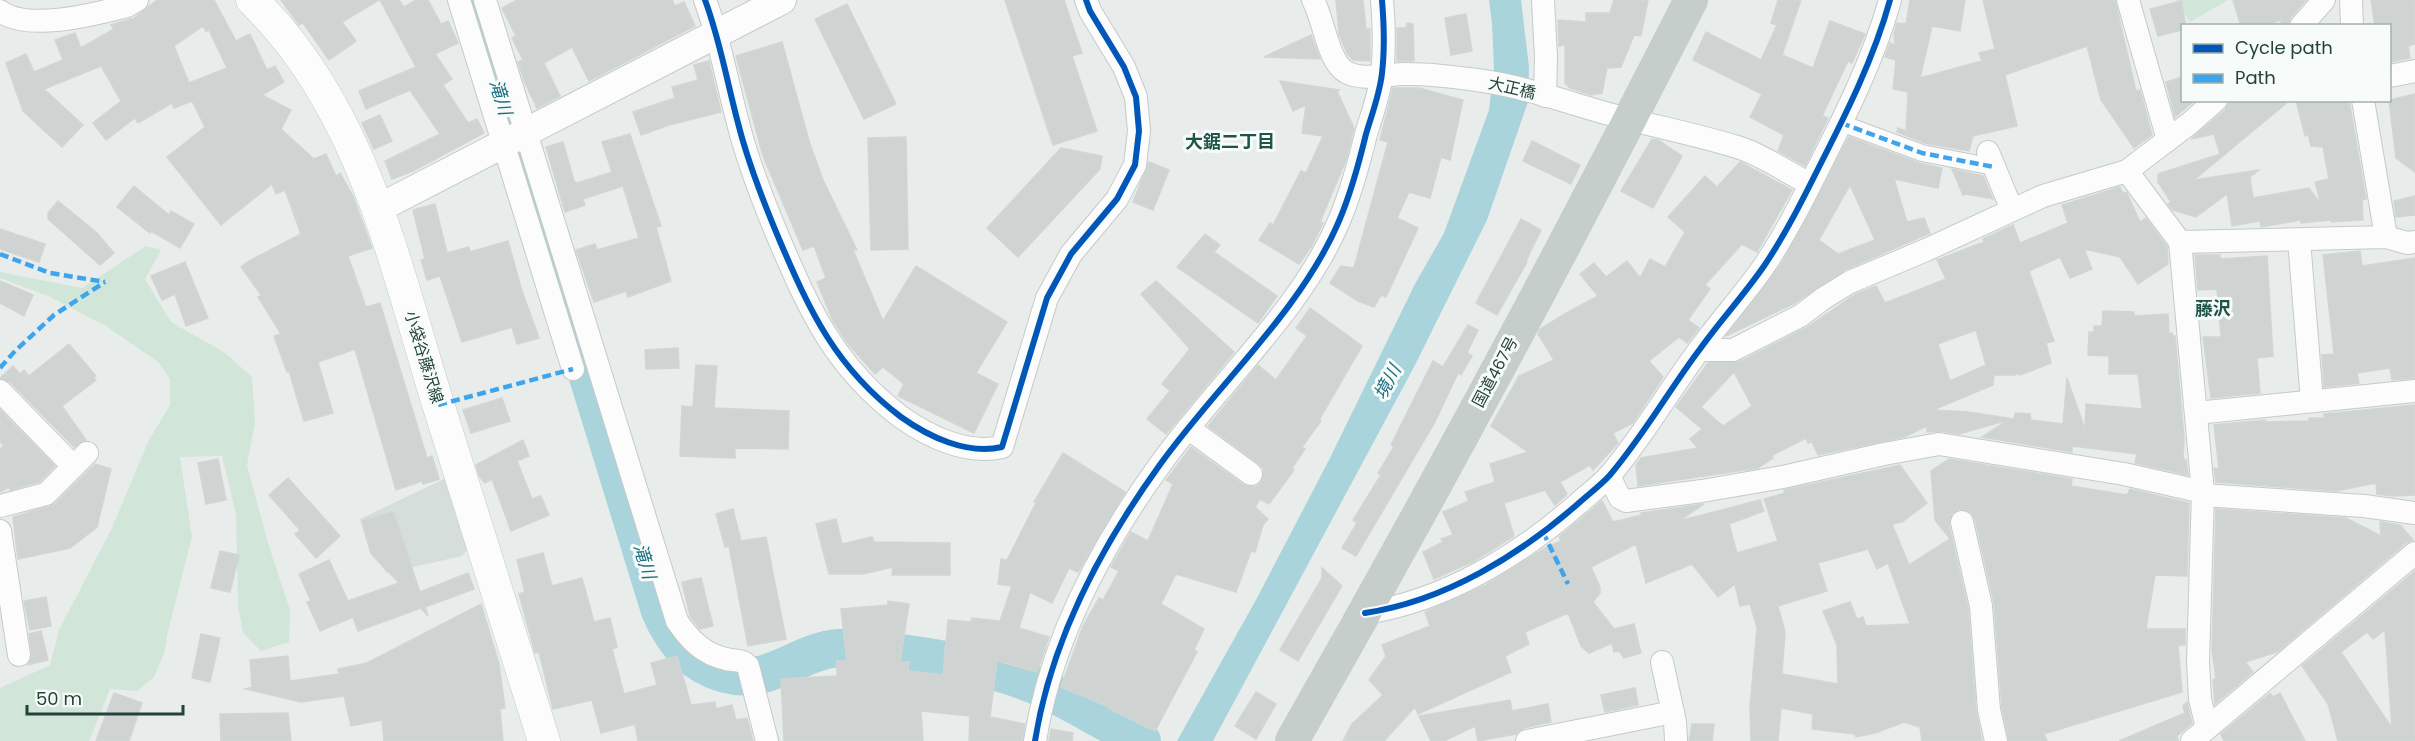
<svg xmlns="http://www.w3.org/2000/svg" width="2415" height="741" font-family="Poppins,'Noto Sans JP',sans-serif">
<rect width="100%" height="100%" fill="#e8edeb"/>
<path fill="#d6dedb" d="M446,478L467,550L462,556L387,573L370,553L360,519Z"/>
<g fill="#d1e6d8">
<path d="M2176,0H2228L2190,22Z"/>
<path d="M146,246L161,250L145,279L171,322L224,352L252,377L255,423L247,465L268,543L290,610L289,642L261,651L243,633L238,605L236,514L222,456L180,457L192,537L168,631L164,654L154,677L137,691L110,689L89,741H0V688L50,665L59,630L112,528L148,442L170,405V379L158,362L106,326L48,296L0,278V272L82,288Z"/>
</g>
<path fill="#a9d4db" d="M1489,0H1521L1529,67L1528,102L1487,220L1414,367L1213,741H1177L1257,598L1329,460L1415,284L1444,233L1489,110L1494,68L1492,23Z"/>
<g fill="none" stroke-linecap="round" stroke-linejoin="round">
<path stroke="#a9d4db" stroke-width="38" d="M472,0L660,611C673,642 692,665 725,674C771,686 796,652 838,648C859,647 880,650 901,653C947,659 994,668 1037,686C1073,702 1106,724 1142,741"/>
</g>
<g fill="#cfd4d2" stroke="#d1d6d4" stroke-width="1.5" fill-rule="evenodd">
<path d="M157,0H214L236,41L250,34L267,70L275,66L284,82L262,95L291,110L281,129L314,159L326,154L336,176L340,173L353,196L372,248L348,256L366,307L380,303L427,458L432,456L439,479L423,484L422,481L396,490L355,349L318,362L333,413L304,421L289,371L287,372L274,336L281,334L258,297L261,295L241,267L249,261L301,234L285,190L276,194L272,184L221,225L167,157L205,127L192,101L174,108L172,103L138,123L135,118L106,140L93,123L121,101L101,66L44,89L83,125L62,147L23,111L6,63L26,54L34,72L63,60L55,40L75,33L81,48L114,29L111,25L134,18ZM203,26L206,32L209,30L227,68L189,83L174,46Z"/>
<path d="M281,0H379L342,22L356,41L329,60L303,23L299,25Z"/>
<path d="M380,0H399L404,7L416,0H428L441,24L448,21L458,43L435,54L452,79L443,85L468,123L477,119L484,133L413,171L392,179L385,161L440,134L410,90L366,109L359,91L416,67Z"/>
<path d="M517,0H672L675,6L684,2L695,26L589,81L572,47L544,63L560,96L537,108L525,83L518,62L523,60L512,38L516,36L502,8Z"/>
<path d="M1005,0H1064L1082,53L1072,56L1097,131L1053,145Z"/>
<path d="M1336,0H1363L1366,29H1370V61L1353,60L1347,53L1339,34Z"/>
<path d="M1614,0H1648L1641,36L1634,35L1621,67L1607,68L1602,93L1591,95L1570,88L1565,83V45L1559,46L1558,20L1586,22V13H1610Z"/>
<path d="M1778,0H1801L1782,55L1813,68L1830,21L1865,34L1852,63L1848,61L1822,116L1828,118L1805,166L1778,151L1784,135L1750,117L1762,94L1693,60L1706,32L1761,60L1777,25L1771,23Z"/>
<path d="M1910,0H1965L1960,31L1932,26L1920,78L1982,61L1979,53L1995,49L1983,0H2115L2136,91L2140,90L2152,135L2134,148L2101,100L2087,46L2005,75L2017,126L1973,136L1969,151L1925,143L1897,132L1898,128L1906,131L1908,92L1893,89L1896,60L1885,57L1890,43L1895,45L1894,33L1897,23L1906,24Z"/>
<path d="M2233,0H2306L2291,17L2287,26H2281V20L2264,26H2241Z"/>
<path d="M2371,0H2415V44L2408,46L2410,58L2390,62V26H2375Z"/>
<path d="M2181,1L2186,26H2182V30L2158,36L2150,9Z"/>
<path d="M847,4L896,104L864,119L815,19Z"/>
<path d="M1466,14L1472,51L1451,55L1445,18Z"/>
<path d="M1407,23L1413,24L1414,61H1397V28H1406Z"/>
<path d="M1311,35L1320,59L1264,57Z"/>
<path d="M782,42L809,141L823,180L857,250H853L883,321L916,266L1007,322L976,373L998,384L974,433L898,396L904,384L883,367L875,374L849,345L833,321L817,282L826,278L814,246L803,250L763,156L736,56Z"/>
<path d="M709,61L721,112L669,125L641,135L633,112L675,98L672,87L698,80L694,65Z"/>
<path d="M2182,77V100H2195L2175,117L2166,82Z"/>
<path d="M1280,81L1339,90L1337,91L1354,128L1346,160L1320,222L1323,223L1311,247L1299,264L1259,240L1270,223L1273,225L1301,171L1306,173L1323,136L1302,133L1306,105L1293,111Z"/>
<path d="M1393,88H1419L1463,100L1450,160L1441,157L1430,198L1409,192L1397,218L1418,228L1386,297L1381,295L1374,307L1358,301L1330,283L1341,266L1354,268L1388,142L1380,140Z"/>
<path d="M2415,94V172L2396,158L2389,100Z"/>
<path d="M2230,100H2290L2194,180L2259,170L2250,177L2253,198L2309,188L2321,204L2315,182L2329,179L2323,147L2311,146L2308,134L2305,136L2296,100H2349L2366,199L2362,200L2363,220L2331,222V220L2301,223V220L2261,227L2260,221L2232,226L2227,194L2196,217L2173,210L2168,204L2171,202L2158,182V174L2220,154L2214,134L2191,139L2225,110Z"/>
<path d="M380,115L392,141L374,149L362,123Z"/>
<path d="M630,134L661,226L656,227L671,281L628,297L626,291L594,302L576,250L595,244L597,250L639,238L623,186L583,199L585,205L565,212L546,147L563,142L574,181L577,183L612,172L602,142Z"/>
<path d="M906,137L908,249L871,250L868,138Z"/>
<path d="M1849,137L1919,163L1942,168L1938,188L1894,179L1907,222L1924,218L1930,233L1845,270L1793,304L1726,336L1783,261ZM1850,185L1875,240L1838,254L1819,240Z"/>
<path d="M1652,139L1658,140L1682,156L1653,208L1621,191Z"/>
<path d="M1532,141L1580,165L1571,184L1523,161Z"/>
<path d="M1061,148L1102,156L1100,169L1018,257L987,228Z"/>
<path d="M1149,162L1169,170L1153,210L1133,202Z"/>
<path d="M1740,162L1792,190L1757,252L1742,244L1705,285L1710,289L1688,320L1699,328L1687,343L1679,337L1649,361L1663,377L1633,423L1613,433L1618,443L1593,470L1590,465L1560,482L1567,494L1555,505L1545,490L1504,503L1514,536L1474,561L1434,579L1423,552L1443,542L1441,539L1453,535L1443,512L1469,501L1465,492L1495,482L1490,464L1528,452L1491,426L1519,376L1554,360L1538,334L1540,329L1568,312L1598,296L1580,274L1594,263L1606,277L1627,261L1640,278L1650,259L1665,267L1685,232L1668,217L1705,176L1717,187Z"/>
<path d="M1952,169L1983,176L1993,199L1966,194L1963,195Z"/>
<path d="M134,186L169,215L171,211L194,224L180,248L151,231L150,233L117,207Z"/>
<path d="M2120,187L2122,192L2127,193L2140,222L2146,218L2167,247L2168,264L2138,284L2120,257L2084,249L2092,269L2070,278L2060,257L2029,271L2054,341L2046,343L2051,363L2020,375L2021,373L2015,375H1994L1993,385L1933,410L1968,412L2014,419L2015,413L2030,414L2031,420L2063,424L2067,378L2085,429L2086,404L2142,409L2138,374H2109V356L2088,355L2089,332H2094V326H2102L2103,311L2134,312V316L2168,314L2169,334L2172,333L2173,336H2175L2184,438L2183,459L2186,460L2188,475L2135,463L2137,454L2072,446V452L1982,437L2008,420L1959,434L1941,431L1927,432V426L1904,437L1818,455L1812,442L1808,443L1806,438L1771,456L1773,458L1758,468L1638,486L1636,465L1641,458L1698,448L1690,439L1702,429L1676,407L1708,363L1739,362L1806,328L1856,294L1876,286L1885,303L1946,279L1937,260L1984,242L1983,239L2013,225L2020,243L2068,223L2062,205ZM1976,330L1986,365L1950,381L1938,344ZM1734,372L1752,406L1723,426L1701,407Z"/>
<path d="M2415,196V215L2396,217L2394,201Z"/>
<path d="M58,201L96,232L114,253L100,265L48,219V213Z"/>
<path d="M435,204L447,253L469,247L470,252L508,241L522,291L539,338L517,344L512,327L462,342L440,276L427,280L421,260L425,259L413,210Z"/>
<path d="M1521,219L1541,230L1526,261L1527,262L1497,315L1476,303Z"/>
<path d="M0,229L45,244L39,262L0,249Z"/>
<path d="M1205,234L1220,245L1214,252L1277,296L1258,323L1177,267Z"/>
<path d="M2360,251L2362,266L2415,258V378L2392,380L2390,368L2357,373L2359,383L2324,387L2322,355L2334,354L2323,255Z"/>
<path d="M2195,255H2220V259L2267,256L2273,356L2257,358L2260,393L2211,398L2203,337H2221L2217,289L2198,290Z"/>
<path d="M185,262L208,318L186,326L175,294L162,300L151,276Z"/>
<path d="M0,281L33,295L24,316L0,303Z"/>
<path d="M1156,281L1234,352L1166,434L1147,419L1170,391L1162,384L1190,349L1141,294Z"/>
<path d="M1310,308L1362,346L1319,420L1321,421L1302,447L1305,449L1292,468L1294,470L1269,504L1260,499L1255,507L1268,519L1263,525L1255,552L1251,551L1236,592L1176,574L1161,604L1204,629L1194,650L1197,652L1155,731L1108,708L1109,707L1061,687L1083,626L1099,598L1103,600L1119,571L1111,567L1131,532L1148,541L1173,484L1166,480L1191,447L1244,485L1256,487L1262,481L1264,469L1259,464L1208,426L1258,365L1276,380L1307,336L1296,328Z"/>
<path d="M1468,325L1478,330L1467,353L1472,356L1461,375L1458,373L1435,422L1356,556L1342,548L1357,523L1353,520L1381,475L1378,473L1394,447L1391,445L1433,361L1443,367Z"/>
<path d="M69,344L96,376L93,378L96,380L62,406L86,440L74,447L10,382L0,378L13,366L20,374L24,370L29,376Z"/>
<path d="M678,348L679,368L646,369L645,350Z"/>
<path d="M696,365L717,366L714,408L789,411L788,449L735,448V458L680,456L682,406L693,407Z"/>
<path d="M502,398L510,421L471,433L463,410Z"/>
<path d="M2415,405V495L2393,496L2377,494L2376,483L2336,491L2216,482L2214,468L2219,469L2214,425L2265,420V422L2309,421V418H2324V414Z"/>
<path d="M0,410L55,466L39,482L10,490L9,487L0,492V449L4,446L0,442Z"/>
<path d="M523,440L529,456L517,461L532,499L541,496L549,515L511,531L492,479L485,483L479,476L476,465Z"/>
<path d="M1063,453L1125,492L1078,572L1069,568L1052,603L1030,592L1019,628L1049,637L1037,672L997,661L990,717L1025,724L1022,741H969L970,716L921,711L923,741H784L781,679L837,676V661H847L841,609L888,605V601L909,604L900,662H909L908,671L943,675L948,620L971,622L972,618L1000,621L1012,586L998,584L1001,559L1007,560L1036,503L1034,502Z"/>
<path d="M218,459L226,500L206,504L198,463Z"/>
<path d="M1949,459L2072,479L2071,486L2127,495L2130,489L2189,503L2187,576L2155,575L2146,629H2185V645H2178L2182,692L2044,734L2047,741H2009L2002,708L1994,603L1975,519L1971,512L1960,509L1952,513L1949,525L1968,608L1976,711L1982,741H1922L1920,727L1904,722L1875,733L1856,737L1855,734L1812,729L1813,714L1781,708L1778,741H1751L1750,707L1757,628L1750,604L1740,606L1735,584L1718,597L1692,564L1646,583L1636,544L1591,567L1600,587V593L1593,602L1614,629L1634,624L1641,653L1624,658L1619,651L1614,652L1612,643L1589,653L1581,646L1568,613L1525,632L1529,644L1505,656L1511,672L1418,714L1415,707L1384,741H1343L1352,724L1383,695L1369,680L1386,656L1382,645L1430,626L1425,612L1486,585L1545,548L1561,541L1559,537L1602,501L1613,522L1642,515L1641,513L1704,504L1679,521L1760,500L1764,511L1729,524L1737,553L1778,541L1764,499L1785,493L1784,490L1900,465L1927,503L1902,522L1892,524L1909,565L1950,539L1935,520L1931,471ZM1868,549L1877,569L1888,563L1910,624L1866,626L1863,617L1857,619L1850,602L1823,611L1837,645L1838,684L1782,674L1785,632L1778,606L1827,591L1818,563Z"/>
<path d="M95,464L111,469L97,527L70,548L18,559L13,517L55,504Z"/>
<path d="M288,478L340,536L316,558L295,534L300,530L269,495Z"/>
<path d="M733,509L741,541L766,537L786,639L748,646L729,546L725,547L716,514Z"/>
<path d="M2216,509L2346,518L2381,536L2380,522L2400,525L2413,540L2406,543L2277,652L2245,662L2253,672L2215,704L2213,680L2216,678L2212,650Z"/>
<path d="M393,512L420,592L468,573L474,589L425,607L428,616L421,608L358,631L353,617L320,631L307,602L311,601L299,574L329,560L348,601L399,583L371,553L362,521Z"/>
<path d="M836,519L842,544L872,537L874,542L950,543V575H892L893,567L863,574H829L816,524Z"/>
<path d="M220,551L239,555L230,592L211,588Z"/>
<path d="M543,553L552,586L582,578L594,622L610,618L617,647L612,649L624,694L657,685L651,663L677,656L691,705L715,702L716,709L732,705L736,720L747,718L753,741H638L635,724L601,733L592,700L553,709L539,652L535,653L519,594L525,592L517,560Z"/>
<path d="M1322,568L1342,586L1298,661L1280,650L1322,578Z"/>
<path d="M2415,571V741H2338L2328,704L2302,666ZM2385,630L2392,728L2341,652L2367,632L2373,639Z"/>
<path d="M701,578L713,626L700,629L690,616L682,582Z"/>
<path d="M46,597L51,626L30,630L24,601Z"/>
<path d="M481,604L499,664L505,708L500,709L503,741H384L382,720L351,726L344,696L301,702L245,689L252,687L250,660L288,656L290,681L339,674L338,669L367,663Z"/>
<path d="M41,631L48,660L28,665L32,654L29,634Z"/>
<path d="M201,634L220,638L210,682L192,678Z"/>
<path d="M1635,688L1638,705L1605,712L1601,695Z"/>
<path d="M1256,692L1276,704L1256,739L1235,726Z"/>
<path d="M114,693L142,703L129,741H96Z"/>
<path d="M2270,693L2273,697L2280,693L2305,741H2224L2221,734Z"/>
<path d="M1510,700L1512,711L1548,704L1551,722L1524,728L1516,734L1478,741L1475,726L1444,741H1431L1419,716Z"/>
<path d="M2187,702L2192,723L2177,736L2178,741H2119L2185,713L2183,706Z"/>
<path d="M288,713L291,741H221L220,714Z"/>
<path d="M1692,724H1714L1712,741H1689Z"/>
<path d="M1051,729L1073,733L1072,741H1049Z"/>
</g>
<g fill="none" stroke-linecap="round" stroke-linejoin="round">
<defs>
<path id="pedestrian" d="M1841,123L1922,153L1994,167"/>
<g id="minor">
<path d="M459,0L573,369"/>
<path d="M485,0L677,621C689,639 703,654 726,659C734,661 742,659 748,666L767,741"/>
<path d="M705,0C720,40 727,82 738,123C748,163 763,201 779,239C810,312 836,368 901,417C929,437 967,455 1002,447L1047,298L1071,254L1117,199L1135,165L1139,131L1136,97L1124,67L1090,11L1086,0"/>
<path d="M1313,0C1324,20 1328,62 1346,72C1363,82 1391,73 1409,74C1432,74 1455,77 1477,80C1522,86 1566,102 1609,114C1652,126 1695,134 1737,147C1761,154 1788,173 1810,184"/>
<path d="M1543,0L1546,57L1545,96"/>
<path d="M2128,0L2168,140"/>
<path d="M2351,0L2352,26"/>
<path d="M0,11C28,32 95,14 127,6L137,0"/>
<path d="M2301,26L2324,0"/>
<path d="M2390,76L2415,71"/>
<path d="M2363,100L2386,237"/>
<path d="M1988,152L2012,210"/>
<path d="M2127,171L2180,242L2203,492L2198,662L2200,699L2207,728"/>
<path d="M2299,240L2312,401"/>
<path d="M2180,242L2386,237L2407,243L2415,242"/>
<path d="M1699,350H1733L1800,316L1824,298L1850,282L1926,250L2043,196L2127,171L2190,123L2216,100"/>
<path d="M0,391L73,466"/>
<path d="M2196,413L2415,391"/>
<path d="M1188,428L1251,474"/>
<path d="M1609,476L1620,498L1626,501L1702,491L1783,477L1884,454L1939,444L2124,474L2203,492"/>
<path d="M2203,495L2364,506L2415,513"/>
<path d="M0,506L46,494L87,453"/>
<path d="M1962,522L1981,606L1989,710L1996,741"/>
<path d="M0,531L19,655"/>
<path d="M1365,613C1445,601 1520,555 1580,502C1590,493 1601,485 1610,475C1644,435 1669,390 1700,349C1720,321 1744,295 1764,266C1785,235 1802,201 1819,167C1846,114 1874,58 1890,0"/>
<path d="M1662,662L1675,722L1676,741"/>
<path d="M1035,741C1051,640 1100,548 1159,466C1216,386 1301,311 1339,221C1351,193 1359,163 1366,134C1372,114 1380,93 1382,73C1385,48 1384,24 1382,0"/>
<path d="M1527,741L1673,712"/>
<path d="M2192,741L2415,553"/>
</g>
<path id="tertiary" d="M377,209L782,0"/>
<path id="secondary" d="M252,0C363,107 395,266 439,407C474,519 509,630 544,741"/>
<path id="trunk" d="M1292,741C1431,497 1564,250 1691,0"/>
</defs>
<use href="#pedestrian" stroke="#c5cac8" stroke-width="18"/>
<use href="#minor" stroke="#c5cac8" stroke-width="24"/>
<use href="#tertiary" stroke="#c5cac8" stroke-width="30"/>
<use href="#secondary" stroke="#c3cbc8" stroke-width="33"/>
<use href="#trunk" stroke="#c3ccc9" stroke-width="34"/>
<use href="#pedestrian" stroke="#fcfcfc" stroke-width="16"/>
<use href="#minor" stroke="#fcfcfc" stroke-width="22"/>
<use href="#tertiary" stroke="#fcfcfc" stroke-width="28"/>
<use href="#secondary" stroke="#fcfcfc" stroke-width="32"/>
<use href="#trunk" stroke="#c6cecc" stroke-width="33"/>
<g stroke="#3ea4ec" stroke-width="4.5" stroke-dasharray="9 4.5" stroke-linecap="butt">
<path d="M1841,123L1922,153L1994,167"/>
<path d="M0,254L50,273L105,282"/>
<path d="M0,368L15,351L54,315L105,282"/>
<path d="M438,405L573,369"/>
<path d="M1543,532L1568,584"/>
</g>
<defs>
<g id="cycleway">
<path d="M705,0C720,40 727,82 738,123C748,163 763,201 779,239C810,312 836,368 901,417C929,437 967,455 1002,447L1047,298L1071,254L1117,199L1135,165L1139,131L1136,97L1124,67L1090,11L1086,0"/>
<path d="M1365,613C1445,601 1520,555 1580,502C1590,493 1601,485 1610,475C1644,435 1669,390 1700,349C1720,321 1744,295 1764,266C1785,235 1802,201 1819,167C1846,114 1874,58 1890,0"/>
<path d="M1035,741C1051,640 1100,548 1159,466C1216,386 1301,311 1339,221C1351,193 1359,163 1366,134C1372,114 1380,93 1382,73C1385,48 1384,24 1382,0"/>
</g>
</defs>
<use href="#cycleway" stroke="#f7fbf9" stroke-width="10"/>
<use href="#cycleway" stroke="#0057b8" stroke-width="6"/>
</g>
<g text-anchor="middle" dominant-baseline="central" stroke-width="6" stroke-linejoin="round" paint-order="stroke">
<g font-size="16" fill="#24423a" stroke="#f7fbf9">
<text transform="translate(1512 88) rotate(13)">大正橋</text>
<text transform="translate(424 357) rotate(73)">小袋谷藤沢線</text>
<text transform="translate(1495 372) rotate(-62)">国道467号</text>
</g>
<g font-size="18" font-style="italic" fill="#1c6f80" stroke="#f7fbf9">
<text transform="translate(501 97) rotate(73)">滝川</text>
<text transform="translate(1387 382) rotate(-62)">境川</text>
<text transform="translate(645 561) rotate(73)">滝川</text>
</g>
<g font-size="18" font-weight="bold" fill="#1f5548" stroke="#f7fbf9">
<text x="1230" y="141">大鋸二丁目</text>
<text x="2213" y="308">藤沢</text>
</g>
</g>
<rect x="2181" y="24" width="210" height="78" fill="#f7fbf9" stroke="#a3b1ad" stroke-width="1.5"/>
<rect x="2193" y="44" width="30" height="9" fill="#0057b8" stroke="#a3b1ad" stroke-width="1.5"/>
<text x="2235" y="54" font-size="18" fill="#24423a">Cycle path</text>
<rect x="2193" y="74" width="30" height="9" fill="#3ea4ec" stroke="#a3b1ad" stroke-width="1.5"/>
<text x="2235" y="84" font-size="18" fill="#24423a">Path</text>
<path d="M27 705v9h156v-9" fill="none" stroke="#24423a" stroke-width="3"/>
<text x="36" y="705" font-size="18" fill="#24423a" stroke="#f7fbf9" stroke-width="4.5" paint-order="stroke">50 m</text>
</svg>
